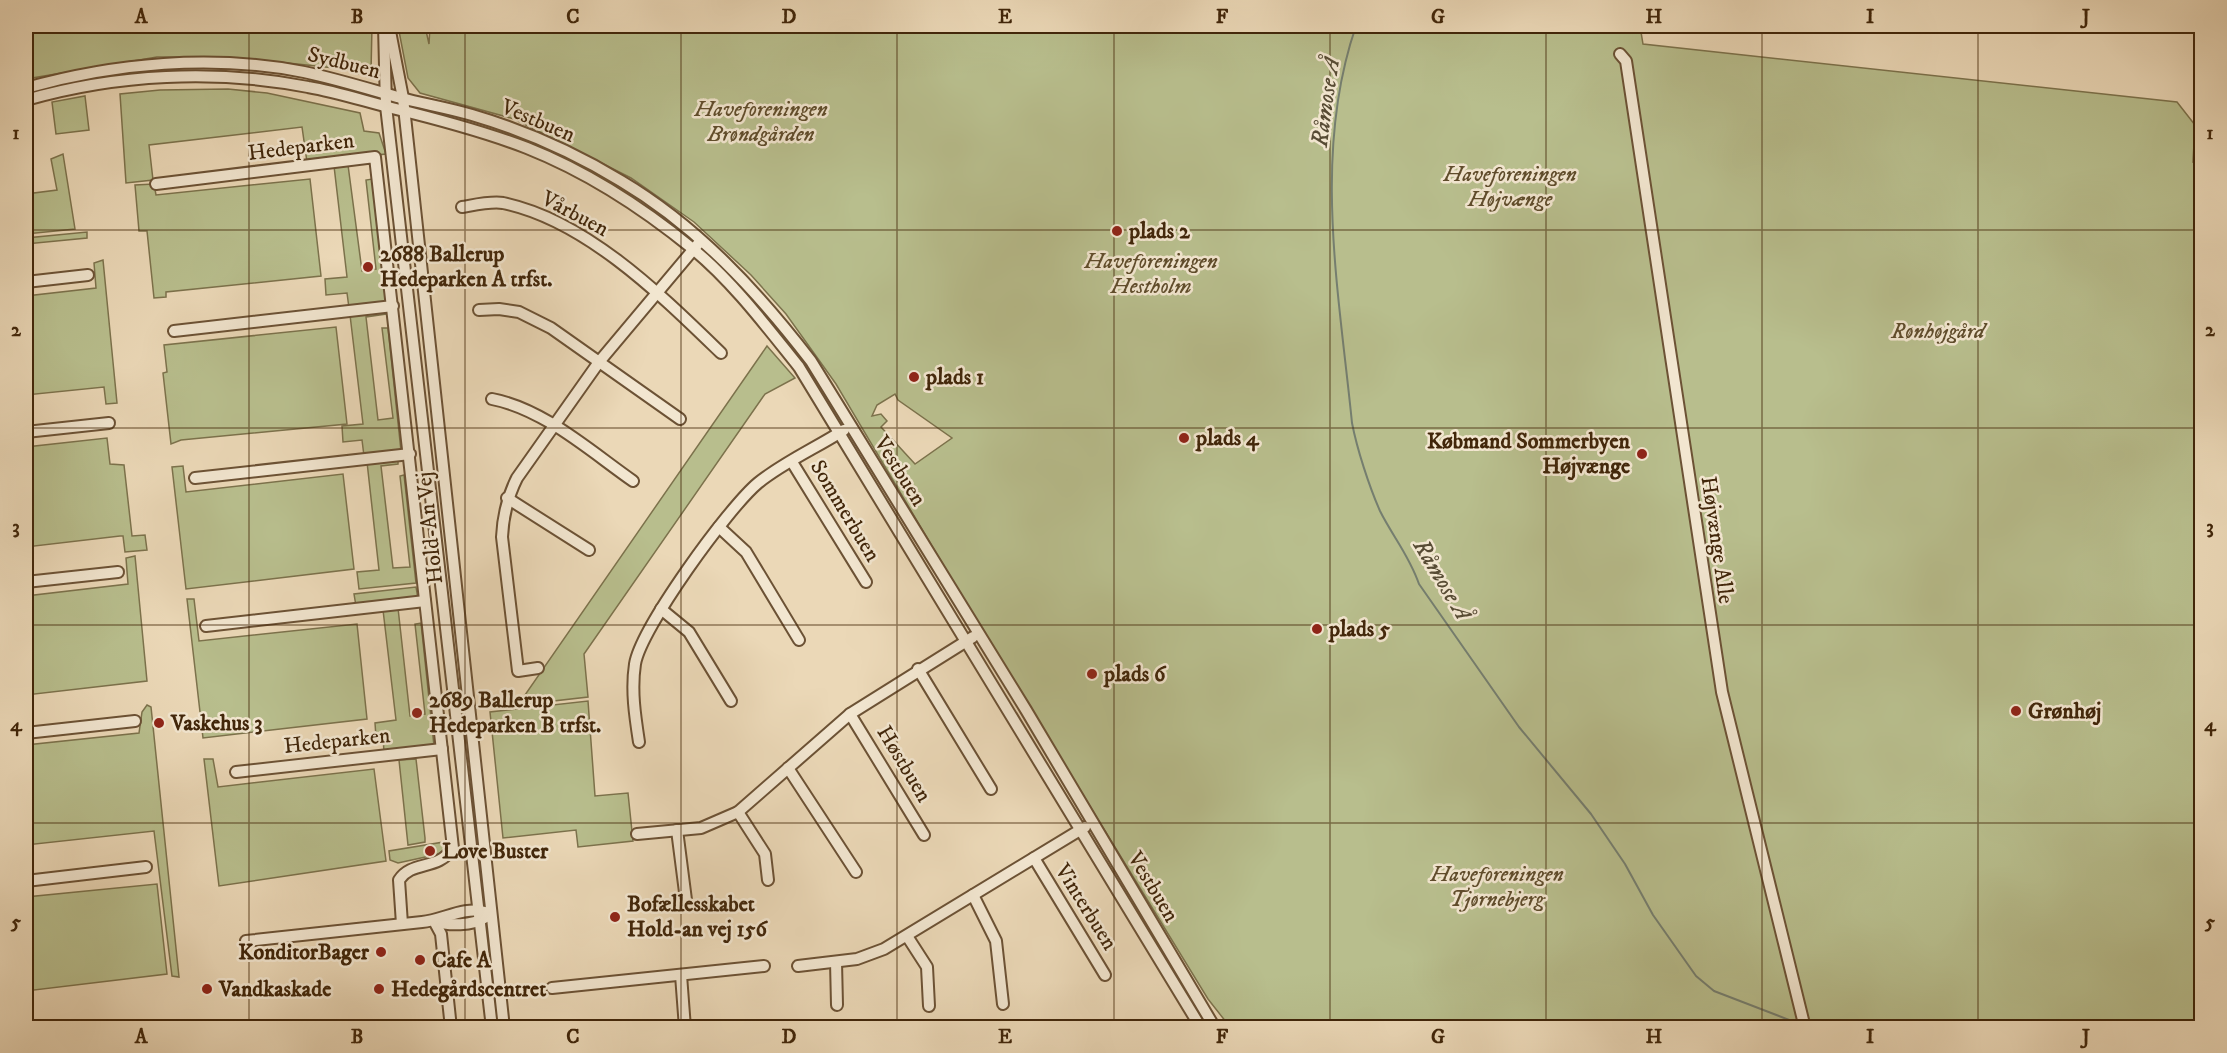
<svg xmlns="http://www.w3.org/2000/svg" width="2227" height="1053" font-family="'IM FELL DW Pica',serif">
<rect width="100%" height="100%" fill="#ebd8b7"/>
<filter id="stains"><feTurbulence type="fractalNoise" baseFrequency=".00333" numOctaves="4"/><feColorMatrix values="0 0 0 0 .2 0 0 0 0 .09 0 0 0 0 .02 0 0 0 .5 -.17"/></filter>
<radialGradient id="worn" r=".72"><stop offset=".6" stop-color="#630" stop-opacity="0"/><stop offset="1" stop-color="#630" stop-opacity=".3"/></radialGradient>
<g fill="#b8be8d" stroke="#7c724c" stroke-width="1.5" fill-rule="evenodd">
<path d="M26,26H372L371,72L359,74L344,69L269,61L199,57H157L26,79Z"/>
<path d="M398,26H425L429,44L430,26H1640L1643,44L2177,102L2195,125L2193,162L2202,159L2201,1027H1230L1208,999L971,612L836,384L786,314L751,275L694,222L631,178L514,119L420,93L408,78ZM895,394L898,400L952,438L915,464L881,427L887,421L881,414L872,416L877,405Z"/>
<path d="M228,89L267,93L360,113L364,131L379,133L386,154L307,162L302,127L149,145L153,180L126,183L120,94L160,90Z"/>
<path d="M85,96L89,130L56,134L52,102Z"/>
<path d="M63,154L75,229L26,234V194L57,190L51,159Z"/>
<path d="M348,165L362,271L376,269L366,180L372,179L386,304L349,308L347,293L326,295L325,279L347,277L334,166Z"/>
<path d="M310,179L321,276L166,292V297L154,298L147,231H139L135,185L154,184L156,195Z"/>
<path d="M87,232V238L26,244V238Z"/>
<path d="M103,260L117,403L106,404L104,387L26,395V296L96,288L94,263Z"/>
<path d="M386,310V314L366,317L378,420L393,418L382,328H388L401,451L364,456L362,440L343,442L342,426L363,424L350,315Z"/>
<path d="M336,327L347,424L181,440L171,444L163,373L167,372L164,345Z"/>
<path d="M767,346L795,378L765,394L584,654L588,697L518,705Z"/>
<path d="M107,438L110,464L124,465L132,536L145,535L147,550L125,552L123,536H120L26,547V447Z"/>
<path d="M398,459V464L381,466L393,568L410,567L400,476L404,475L416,583L359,589L357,572L379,570L367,462Z"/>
<path d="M183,466L186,492L343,474L354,569L186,589L172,467Z"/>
<path d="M135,556L147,681L26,695V596L128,584L126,558Z"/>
<path d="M416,587L418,599L356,606L354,594Z"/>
<path d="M187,599H194L199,641L357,624L367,719L203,738Z"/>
<path d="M398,608L410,716L425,714L415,624L421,623L434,746L384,752L383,737H376L375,723L396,720L383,610Z"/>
<path d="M588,701L595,796L628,793L633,841L578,847L576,830L503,838L490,712Z"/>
<path d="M147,705L151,707L179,977L172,976L154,831L26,845V745L139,733L142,712Z"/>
<path d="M204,759H213L218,787L374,769L386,861L219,886Z"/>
<path d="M416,759L425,838V842L408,845L399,760Z"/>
<path d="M444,842V849L439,854L398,863L390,860L389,851Z"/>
<path d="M157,884L167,974L26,991V897Z"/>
</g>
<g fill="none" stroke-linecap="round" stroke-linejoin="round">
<path stroke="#757e6f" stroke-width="2" d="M1356,26C1312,153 1339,292 1352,423C1357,449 1369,486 1380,511C1393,537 1409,555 1419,584L1519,727L1591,814L1625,864L1653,915L1696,976L1714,991L1797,1023"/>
<defs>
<g id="minor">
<path d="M384,26L386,106L492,1028"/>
<path d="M389,26L403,98L504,1028"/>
<path d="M1620,54L1626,61L1722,692L1805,1028"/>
<path d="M26,88C115,63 212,54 304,72C337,79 369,89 401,98C424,104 449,108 472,115C523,130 575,153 621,181C697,226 758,292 811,361L1026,710L1215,1028"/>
<path d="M26,100C116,74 216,69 308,87C337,92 364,101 392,108C437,119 483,131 527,148C585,171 644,209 693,249C733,282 766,326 799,367L1201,1028"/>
<path d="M156,184L375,157L453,848C438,871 412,860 399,880L402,924"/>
<path d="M2200,197L2202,196"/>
<path d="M462,207C474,205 491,201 503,203C586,220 662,296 721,353"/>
<path d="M26,282L88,275"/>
<path d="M479,310L499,309L519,312L551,328L680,419"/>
<path d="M2201,311L2202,310"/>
<path d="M174,331L393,306"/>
<path d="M492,399C544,409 590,451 633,481"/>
<path d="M26,432L109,423"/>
<path d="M792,462L866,582"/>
<path d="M195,478L410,454"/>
<path d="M507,498L589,550"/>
<path d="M719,527L746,552L799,640"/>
<path d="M26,582L118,572"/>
<path d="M661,609L689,632L731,701"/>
<path d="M206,626L425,601"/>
<path d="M538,668L518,671L502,537C503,515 507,498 517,478L599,362L698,244"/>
<path d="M918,669L991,789"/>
<path d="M850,714L924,835"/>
<path d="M26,733L135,721"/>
<path d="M639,742C635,716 631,690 635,664C641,628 728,508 758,483C784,462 816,448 844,430"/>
<path d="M788,768L856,872"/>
<path d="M236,772L442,749"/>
<path d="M738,812L765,854L768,880"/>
<path d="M677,830L686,900"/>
<path d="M637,834L701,828L738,812L850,714L973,637"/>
<path d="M1034,858L1105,975"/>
<path d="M26,881L146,867"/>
<path d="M973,895L996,941L1003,1004"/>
<path d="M434,921L441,934L451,1028"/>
<path d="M434,921C449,926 472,926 486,917"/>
<path d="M907,936L927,967L929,1006"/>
<path d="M246,941L422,922C443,920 464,906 485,912"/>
<path d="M836,962L837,1005"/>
<path d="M798,966L857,959L884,949L1085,827"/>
<path d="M681,975L685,1028"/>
<path d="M552,988L764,966"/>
</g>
</defs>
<use href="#minor" stroke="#6c5235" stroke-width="14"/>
<use href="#minor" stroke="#f2e6d0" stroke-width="10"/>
</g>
<path fill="none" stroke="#41260a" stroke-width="1.5" stroke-opacity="0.55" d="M249,26V1028M465,26V1028M681,26V1028M897,26V1028M1114,26V1028M1330,26V1028M1546,26V1028M1762,26V1028M1978,26V1028M26,230H2202M26,428H2202M26,625H2202M26,823H2202"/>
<g fill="#8f2418" stroke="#f2e6d0" stroke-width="2">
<circle cx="1117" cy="231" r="6"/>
<circle cx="368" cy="267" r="6"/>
<circle cx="914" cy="377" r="6"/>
<circle cx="1184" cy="438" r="6"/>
<circle cx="1642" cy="454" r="6"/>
<circle cx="1317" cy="629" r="6"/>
<circle cx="1092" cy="674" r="6"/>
<circle cx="2016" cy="711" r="6"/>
<circle cx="417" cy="713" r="6"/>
<circle cx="159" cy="723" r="6"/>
<circle cx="430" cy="851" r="6"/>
<circle cx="615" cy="917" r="6"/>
<circle cx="381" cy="952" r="6"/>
<circle cx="420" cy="960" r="6"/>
<circle cx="207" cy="989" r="6"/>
<circle cx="379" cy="989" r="6"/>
</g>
<g text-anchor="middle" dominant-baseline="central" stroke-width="5" stroke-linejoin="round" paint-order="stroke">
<g font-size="22" fill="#41260a" stroke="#f2e6d0">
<text transform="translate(344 63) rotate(14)">Sydbuen</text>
<text transform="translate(538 121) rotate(23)">Vestbuen</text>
<text transform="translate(301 147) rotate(-7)">Hedeparken</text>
<text transform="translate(575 214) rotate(28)">Vårbuen</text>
<text transform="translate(900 471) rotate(58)">Vestbuen</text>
<text transform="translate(845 511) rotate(59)">Sommerbuen</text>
<text transform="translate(430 528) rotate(-96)">Hold-An Vej</text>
<text transform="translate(1717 540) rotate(82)">Højvænge Alle</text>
<text transform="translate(337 741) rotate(-6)">Hedeparken</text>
<text transform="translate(904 764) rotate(59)">Høstbuen</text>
<text transform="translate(1153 887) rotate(59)">Vestbuen</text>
<text transform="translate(1086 907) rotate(58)">Vinterbuen</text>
</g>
<g font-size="22" font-style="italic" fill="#5f4c2b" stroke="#f2e6d0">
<text x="761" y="109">Haveforeningen<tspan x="761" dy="25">Brøndgården</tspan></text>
<text x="1510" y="174">Haveforeningen<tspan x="1510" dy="25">Højvænge</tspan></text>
<text x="1151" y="261">Haveforeningen<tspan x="1151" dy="25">Hestholm</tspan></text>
<text x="1938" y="331">Rønhøjgård</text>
<text x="1497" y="874">Haveforeningen<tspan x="1497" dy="25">Tjørnebjerg</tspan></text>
</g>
<g font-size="22" font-weight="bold" fill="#41260a" stroke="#f2e6d0" text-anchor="start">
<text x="1129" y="231">plads 2</text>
<text x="380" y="254">2688 Ballerup<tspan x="380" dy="25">Hedeparken A trfst.</tspan></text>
<text x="926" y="377">plads 1</text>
<text x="1196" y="438">plads 4</text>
<text x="1630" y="441" text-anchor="end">Købmand Sommerbyen<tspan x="1630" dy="25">Højvænge</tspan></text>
<text x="1329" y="629">plads 5</text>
<text x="1104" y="674">plads 6</text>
<text x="429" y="700">2689 Ballerup<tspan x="429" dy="25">Hedeparken B trfst.</tspan></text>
<text x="2028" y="711">Grønhøj</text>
<text x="171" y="723">Vaskehus 3</text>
<text x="442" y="851">Love Buster</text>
<text x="627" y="904">Bofællesskabet<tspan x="627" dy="25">Hold-an vej 156</tspan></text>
<text x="369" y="952" text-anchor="end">KonditorBager</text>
<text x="432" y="960">Cafe A</text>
<text x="219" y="989">Vandkaskade</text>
<text x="391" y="989">Hedegårdscentret</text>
</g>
<g font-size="24" font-style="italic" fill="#574b34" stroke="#f2e6d0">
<text transform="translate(1326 102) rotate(-82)">Råmose Å</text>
<text transform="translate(1442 580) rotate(59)">Råmose Å</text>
</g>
</g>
<rect width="2227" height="1053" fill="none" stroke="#ebd8b7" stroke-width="66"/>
<rect x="33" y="33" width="2161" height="987" fill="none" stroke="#41260a" stroke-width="2"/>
<g font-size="20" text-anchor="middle" font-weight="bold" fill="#41260a">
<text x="141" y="23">A</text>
<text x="357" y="23">B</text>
<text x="573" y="23">C</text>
<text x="789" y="23">D</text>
<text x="1005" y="23">E</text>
<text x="1222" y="23">F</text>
<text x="1438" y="23">G</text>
<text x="1654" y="23">H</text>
<text x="1870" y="23">I</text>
<text x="2086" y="23">J</text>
<text x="16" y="139">1</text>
<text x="2210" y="139">1</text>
<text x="16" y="336">2</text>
<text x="2210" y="336">2</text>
<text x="16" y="533">3</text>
<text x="2210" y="533">3</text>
<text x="16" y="731">4</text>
<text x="2210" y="731">4</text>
<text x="16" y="928">5</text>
<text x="2210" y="928">5</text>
<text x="141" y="1043">A</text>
<text x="357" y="1043">B</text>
<text x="573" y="1043">C</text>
<text x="789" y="1043">D</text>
<text x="1005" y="1043">E</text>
<text x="1222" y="1043">F</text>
<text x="1438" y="1043">G</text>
<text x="1654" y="1043">H</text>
<text x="1870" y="1043">I</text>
<text x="2086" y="1043">J</text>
</g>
<rect width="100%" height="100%" filter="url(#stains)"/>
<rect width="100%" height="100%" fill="url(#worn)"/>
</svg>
